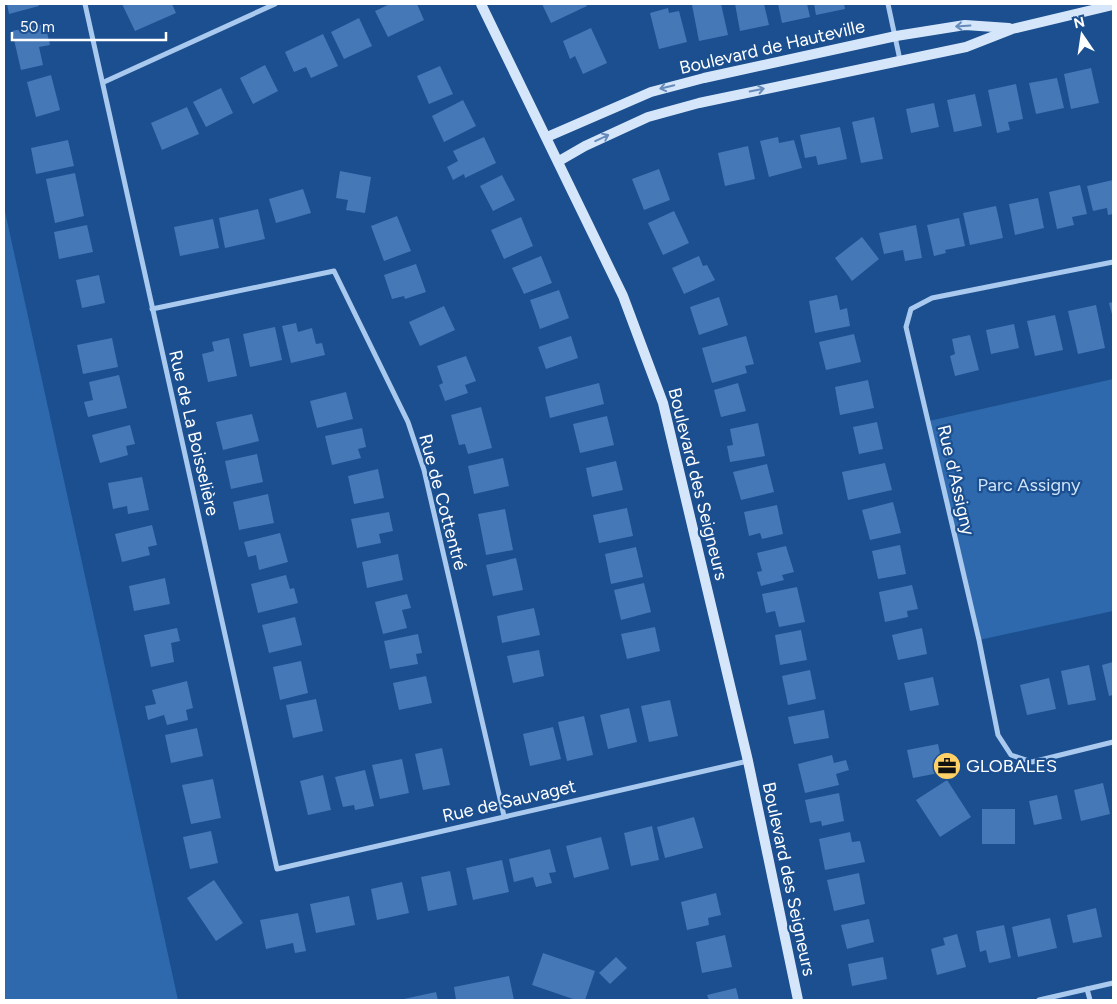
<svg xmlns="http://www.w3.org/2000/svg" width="1117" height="1004" font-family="Figtree,sans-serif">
<rect width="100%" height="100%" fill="#1b4f8f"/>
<g fill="#2e69ad">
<path d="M4,207L178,1000H4Z"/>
<path d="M1113,379V611L979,640L929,421Z"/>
</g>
<g fill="#4478b7">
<path d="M7,4H38L39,6L9,14Z"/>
<path d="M122,4H172L176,13L135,31Z"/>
<path d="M390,4H417L424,20L388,37L375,11Z"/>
<path d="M542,4H586L587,6L551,23Z"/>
<path d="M699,4H721L728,35L699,41L692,5Z"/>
<path d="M735,4H764L769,25L740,31Z"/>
<path d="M778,4H807L810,17L782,23Z"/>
<path d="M814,4H844L845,9L816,15Z"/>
<path d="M668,8L669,13L679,11L687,42L659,49L650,13Z"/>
<path d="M359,18L372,46L344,59L331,32Z"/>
<path d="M45,24L50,45L39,47L43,65L21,70L12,31Z"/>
<path d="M591,28L607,63L583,74L575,56L570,59L563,41Z"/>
<path d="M323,34L338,66L311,78L306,67L294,72L285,52Z"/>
<path d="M265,65L278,91L253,104L240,78Z"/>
<path d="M440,66L453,94L429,104L417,76Z"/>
<path d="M1091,68L1099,103L1071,109L1064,74Z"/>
<path d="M51,75L60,110L36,117L27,82Z"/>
<path d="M1057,78L1064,108L1036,114L1029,83Z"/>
<path d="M1016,84L1023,119L1008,122L1010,130L997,133L988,90Z"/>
<path d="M221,88L233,113L206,127L193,102Z"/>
<path d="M975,94L982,126L954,132L947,100Z"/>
<path d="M463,100L476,126L444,142L432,116Z"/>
<path d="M934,103L939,127L911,133L906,109Z"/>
<path d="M187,107L199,134L162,150L151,123Z"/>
<path d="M874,117L883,159L861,163L852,122Z"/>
<path d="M840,127L847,159L818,165L816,156L805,158L800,135Z"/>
<path d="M484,137L496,163L465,178L464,174L453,180L447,167L458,161L453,151Z"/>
<path d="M778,137L779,143L794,140L802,168L769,177L760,141Z"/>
<path d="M68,140L74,166L36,174L31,148Z"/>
<path d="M748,146L755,179L725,186L718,153Z"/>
<path d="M659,169L670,200L644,210L632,179Z"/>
<path d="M340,171L371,177L365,213L346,210L348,200L336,198Z"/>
<path d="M75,173L84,216L55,223L46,179Z"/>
<path d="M502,175L515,200L493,211L480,186Z"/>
<path d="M1113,180V214L1108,215L1107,208L1093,211L1087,186Z"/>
<path d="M1080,185L1087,214L1072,217L1074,225L1057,229L1049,192Z"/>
<path d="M303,189L311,213L276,223L269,199Z"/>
<path d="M1038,198L1044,228L1015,235L1009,204Z"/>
<path d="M996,206L1003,238L970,245L963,213Z"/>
<path d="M258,209L265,239L225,248L219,218Z"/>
<path d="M674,211L689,243L663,255L648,223Z"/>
<path d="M397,216L411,251L384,261L371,226Z"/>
<path d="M521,217L533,246L504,259L491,230Z"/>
<path d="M959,218L965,246L945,250L946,253L934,256L927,225Z"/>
<path d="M213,219L219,248L180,256L174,227Z"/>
<path d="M87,225L93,252L59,259L54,232Z"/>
<path d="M916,225L922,258L905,261L903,250L884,254L879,233Z"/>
<path d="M862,237L879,259L852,281L835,258Z"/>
<path d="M541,256L552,283L524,294L512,268Z"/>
<path d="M699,256L703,266L707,265L715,280L684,294L672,268Z"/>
<path d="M416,264L426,292L405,299L404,296L392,299L384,275Z"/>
<path d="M99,275L105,303L82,308L76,280Z"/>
<path d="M559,290L569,318L540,329L530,300Z"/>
<path d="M837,295L840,310L847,308L850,326L815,333L809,301Z"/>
<path d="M719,297L728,325L699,335L690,307Z"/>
<path d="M1113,302V318L1109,303Z"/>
<path d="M1096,305L1105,348L1078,354L1068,311Z"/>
<path d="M444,306L455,330L420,346L409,322Z"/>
<path d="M1055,315L1063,350L1035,356L1027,321Z"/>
<path d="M296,323L298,332L312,328L316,344L322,343L325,355L291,363L282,326Z"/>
<path d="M1014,324L1019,348L991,354L986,330Z"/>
<path d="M275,327L282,360L250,367L243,334Z"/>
<path d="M854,334L861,362L826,370L819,342Z"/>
<path d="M970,335L979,370L955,376L950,356L955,354L952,339Z"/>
<path d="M571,336L578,358L546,369L538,347Z"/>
<path d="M746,336L754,364L745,366L747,373L712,383L702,348Z"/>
<path d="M112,338L118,367L83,374L77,345Z"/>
<path d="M229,338L237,376L208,382L202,354L214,351L212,342Z"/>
<path d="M466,356L476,381L465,385L468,393L445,401L439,385L443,383L437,366Z"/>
<path d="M119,375L127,408L88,417L84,402L93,400L89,382Z"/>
<path d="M868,380L874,408L840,415L835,387Z"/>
<path d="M599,383L604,404L550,418L545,397Z"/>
<path d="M738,383L746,411L721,417L714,390Z"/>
<path d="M346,392L353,419L317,428L310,401Z"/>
<path d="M481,407L492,448L468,454L465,444L459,445L451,415Z"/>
<path d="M252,414L259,441L223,450L216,422Z"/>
<path d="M607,416L614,445L580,453L573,424Z"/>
<path d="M877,422L883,449L859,454L853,427Z"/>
<path d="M758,423L765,456L730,462L727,446L733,445L730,429Z"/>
<path d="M130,425L135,444L126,446L128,455L100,463L92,435Z"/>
<path d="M362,428L366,447L358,449L361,458L332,465L325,436Z"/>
<path d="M257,454L263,482L231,489L225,461Z"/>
<path d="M503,458L509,486L474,494L468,466Z"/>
<path d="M616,461L623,490L592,497L586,468Z"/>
<path d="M885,463L892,490L848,500L842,472Z"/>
<path d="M767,464L774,492L741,500L733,472Z"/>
<path d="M378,469L384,498L354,504L348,476Z"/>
<path d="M142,477L149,510L128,514L127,506L113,509L108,483Z"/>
<path d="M268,494L274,523L239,530L233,502Z"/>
<path d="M893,502L901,533L870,540L862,510Z"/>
<path d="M777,505L783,534L762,539L760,533L749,536L744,512Z"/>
<path d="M627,508L633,536L599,543L593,515Z"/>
<path d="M505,509L513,550L486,555L478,514Z"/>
<path d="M389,512L393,531L379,534L381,543L357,548L351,519Z"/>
<path d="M152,525L157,545L148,547L150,555L122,562L115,534Z"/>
<path d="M280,533L288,562L259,570L256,555L248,557L244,542Z"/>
<path d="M900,545L906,574L878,579L872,551Z"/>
<path d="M786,546L794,572L782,575L784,580L761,586L757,572L762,571L757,553Z"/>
<path d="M636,547L643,577L611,584L605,554Z"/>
<path d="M398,554L403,580L367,588L362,562Z"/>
<path d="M516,558L523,590L493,596L486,565Z"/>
<path d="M286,575L290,589L294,588L298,603L258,613L251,584Z"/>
<path d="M165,578L170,604L134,611L129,586Z"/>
<path d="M644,583L651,612L621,620L614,590Z"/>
<path d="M912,585L918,609L907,611L908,617L885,622L879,592Z"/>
<path d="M797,587L805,622L779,627L775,611L766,613L762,594Z"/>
<path d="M407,594L411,608L402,610L407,628L383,634L375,602Z"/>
<path d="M534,608L540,635L502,643L497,616Z"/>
<path d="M295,617L302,645L269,653L262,625Z"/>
<path d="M655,627L660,651L627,659L621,634Z"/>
<path d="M177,628L180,641L171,643L174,662L151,667L144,635Z"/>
<path d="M922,628L927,654L898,660L892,635Z"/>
<path d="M801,630L807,660L780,665L775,635Z"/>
<path d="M418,634L422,653L416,654L418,664L390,669L384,641Z"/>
<path d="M539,650L544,676L513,683L507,656Z"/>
<path d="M301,661L308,693L280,700L273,667Z"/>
<path d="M1113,662V695L1109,696L1102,665Z"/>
<path d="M1089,665L1096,700L1068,705L1061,671Z"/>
<path d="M810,670L816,699L788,705L782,676Z"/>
<path d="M426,676L432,703L399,710L393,683Z"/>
<path d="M933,677L939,705L910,711L904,683Z"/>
<path d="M1049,678L1056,709L1027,715L1020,685Z"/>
<path d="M187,681L193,708L186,710L188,720L167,725L164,715L148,720L145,706L156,704L152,690Z"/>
<path d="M316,699L323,731L293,738L286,705Z"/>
<path d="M670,700L678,736L649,742L641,706Z"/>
<path d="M629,708L637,742L608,749L600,715Z"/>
<path d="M824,710L829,738L794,744L788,717Z"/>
<path d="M584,716L593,755L567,761L558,722Z"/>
<path d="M553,727L561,759L530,766L523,734Z"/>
<path d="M197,728L203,756L171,763L165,735Z"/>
<path d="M938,744L944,772L913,778L907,750Z"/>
<path d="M442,748L450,785L423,790L415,754Z"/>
<path d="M832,755L834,763L846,760L849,770L836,774L839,785L805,793L798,764Z"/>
<path d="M402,759L409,793L380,799L372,765Z"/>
<path d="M365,770L374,806L355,810L354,805L343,807L335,777Z"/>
<path d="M323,775L331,810L308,815L300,781Z"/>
<path d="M213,779L221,818L191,824L182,785Z"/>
<path d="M947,780L971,817L940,837L916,800Z"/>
<path d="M1103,783L1110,814L1081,821L1074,790Z"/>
<path d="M839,793L844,821L822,826L821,821L810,823L805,800Z"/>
<path d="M1057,795L1062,819L1034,825L1029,801Z"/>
<rect x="982" y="809" width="33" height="35"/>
<path d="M694,817L703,848L665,858L657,827Z"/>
<path d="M652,826L659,860L631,866L624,833Z"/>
<path d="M211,831L218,863L190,869L183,837Z"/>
<path d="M850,832L852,842L860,841L865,862L825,870L819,839Z"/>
<path d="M601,837L609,869L574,878L566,846Z"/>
<path d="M550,849L556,872L549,873L552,883L536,887L533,877L514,882L509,859Z"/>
<path d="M502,860L509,892L473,900L466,868Z"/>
<path d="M450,871L457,905L428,911L421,877Z"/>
<path d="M859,873L865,904L834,911L827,880Z"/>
<path d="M214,880L243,923L216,941L187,898Z"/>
<path d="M402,882L409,913L377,920L371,889Z"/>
<path d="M716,893L721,915L708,918L709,925L687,930L681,902Z"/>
<path d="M349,896L355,925L316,933L310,904Z"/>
<path d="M1096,908L1102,937L1073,943L1067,915Z"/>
<path d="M298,913L306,951L295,953L293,943L266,949L260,920Z"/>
<path d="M1050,918L1057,948L1018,957L1012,927Z"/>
<path d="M869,919L874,942L847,949L841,925Z"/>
<path d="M1004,925L1011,958L989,963L986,950L980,952L976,931Z"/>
<path d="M957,934L966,967L937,975L931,949L945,945L943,938Z"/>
<path d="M725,935L732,967L702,973L696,942Z"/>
<path d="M543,953L595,971L585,1000H576L532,985Z"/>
<path d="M616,957L627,968L610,984L599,973Z"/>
<path d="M883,957L887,979L852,986L848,964Z"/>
<path d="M509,976L514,1000H456L454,987Z"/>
<path d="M736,988L739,1000H709L707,995Z"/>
<path d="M436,992L438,1000H404V999Z"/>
</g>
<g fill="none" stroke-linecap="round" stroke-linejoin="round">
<g stroke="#a9c9ee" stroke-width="5">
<path d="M85,4L277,869L748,761"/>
<path d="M888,4L900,60"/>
<path d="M104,82L275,4"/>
<path d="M1113,262L932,298L911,309L906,327L979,640L998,735L1011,755L1032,762L1113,742"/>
<path d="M152,309L334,271L408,422L424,470L504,816"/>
<path d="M1087,989L1090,1000"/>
<path d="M1039,1000L1113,983"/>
</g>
<g stroke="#d6e6fa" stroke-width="10">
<path d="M481,4L623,296L663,403L748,761L798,1000"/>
<path d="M547,137L651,92L704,78L896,36L965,25L1009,28"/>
<path d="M559,161L585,146L648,117L699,103L966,47L1012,29L1113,5"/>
</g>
</g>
<defs><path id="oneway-shaft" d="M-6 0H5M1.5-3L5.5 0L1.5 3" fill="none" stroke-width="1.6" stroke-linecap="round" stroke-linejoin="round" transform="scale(1.25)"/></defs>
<g stroke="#668bba">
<use href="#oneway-shaft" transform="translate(963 26) rotate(176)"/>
<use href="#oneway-shaft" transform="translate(667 87) rotate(166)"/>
<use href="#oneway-shaft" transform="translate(757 90) rotate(-12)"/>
<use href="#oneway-shaft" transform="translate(602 138) rotate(-25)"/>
</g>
<defs>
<symbol id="office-disc" viewBox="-11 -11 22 22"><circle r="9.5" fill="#ffd166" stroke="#1b4f8f"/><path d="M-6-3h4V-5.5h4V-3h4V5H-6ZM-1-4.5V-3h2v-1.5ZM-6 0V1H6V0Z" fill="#111"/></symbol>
</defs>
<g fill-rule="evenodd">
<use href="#office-disc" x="931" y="750" width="32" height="32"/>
</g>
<g text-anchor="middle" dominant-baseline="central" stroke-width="4.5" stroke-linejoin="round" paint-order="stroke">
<g font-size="18" fill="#fff" stroke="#1b4f8f">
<text transform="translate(772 47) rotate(-13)">Boulevard de Hauteville</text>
<text transform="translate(194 433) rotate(77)">Rue de La Boisselière</text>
<text transform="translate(956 480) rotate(77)">Rue d'Assigny</text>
<text transform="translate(698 484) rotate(76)">Boulevard des Seigneurs</text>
<text transform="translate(443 502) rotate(75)">Rue de Cottentré</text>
<text transform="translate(509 801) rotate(-13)">Rue de Sauvaget</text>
<text transform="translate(789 879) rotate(78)">Boulevard des Seigneurs</text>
</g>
<g font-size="18" fill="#cfe3fa" stroke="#1b4f8f">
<text x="1029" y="485">Parc Assigny</text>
</g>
<g font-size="18" fill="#fff" stroke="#1b4f8f" text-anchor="start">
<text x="966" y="766">GLOBALES</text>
</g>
</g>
<rect width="1117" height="1004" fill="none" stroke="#ffffff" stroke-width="10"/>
<g transform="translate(1082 35) rotate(347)" stroke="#1b4f8f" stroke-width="4" paint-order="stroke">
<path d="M0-4L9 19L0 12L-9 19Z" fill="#ffffff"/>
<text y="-8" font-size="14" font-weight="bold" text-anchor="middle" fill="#ffffff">N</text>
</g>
<path d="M12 32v8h154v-8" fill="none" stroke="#ffffff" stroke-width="2.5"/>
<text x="20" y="32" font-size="15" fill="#ffffff" stroke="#1b4f8f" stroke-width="4" paint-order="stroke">50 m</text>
</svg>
